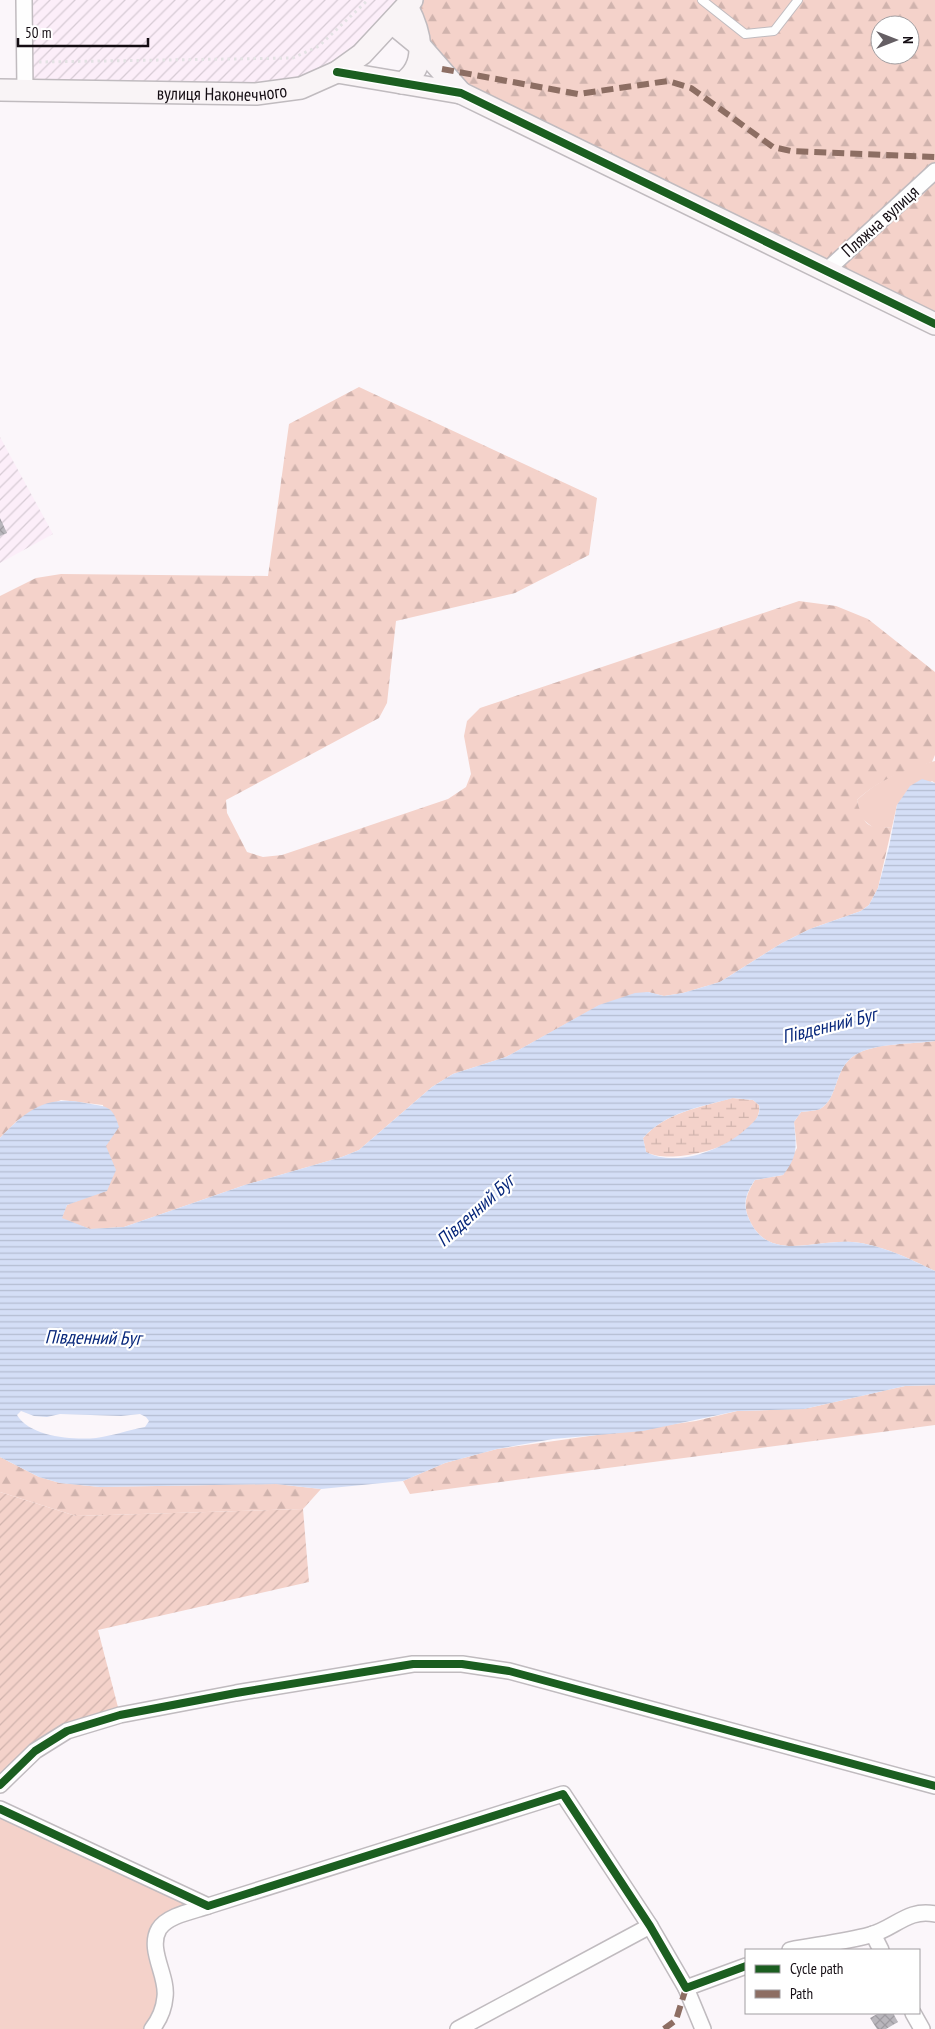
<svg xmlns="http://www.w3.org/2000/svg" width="935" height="2029" font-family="'PT Sans Narrow',sans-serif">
<defs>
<pattern id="industrial-furrows" width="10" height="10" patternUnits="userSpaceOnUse" patternTransform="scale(1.25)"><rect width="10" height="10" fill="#fceef9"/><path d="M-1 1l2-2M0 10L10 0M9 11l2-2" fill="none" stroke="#d7cbd5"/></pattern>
<pattern id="forest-firs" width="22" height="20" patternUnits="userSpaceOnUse" patternTransform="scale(1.25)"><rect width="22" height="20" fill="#f4d2ca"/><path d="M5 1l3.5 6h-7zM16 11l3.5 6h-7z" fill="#d0b3ad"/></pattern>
<pattern id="wetland-marsh" width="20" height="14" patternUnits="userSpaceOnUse" patternTransform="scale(1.25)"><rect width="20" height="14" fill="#f4d2ca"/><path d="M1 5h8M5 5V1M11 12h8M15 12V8" fill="none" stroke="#d0b3ad"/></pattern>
<pattern id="garden-furrows" width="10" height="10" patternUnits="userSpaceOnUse" patternTransform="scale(1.25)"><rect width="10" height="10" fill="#f4d2ca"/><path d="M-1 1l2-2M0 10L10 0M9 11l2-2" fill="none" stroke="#d0b3ad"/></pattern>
<pattern id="water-rules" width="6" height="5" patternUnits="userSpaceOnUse" patternTransform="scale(1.25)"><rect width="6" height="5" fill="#d4def6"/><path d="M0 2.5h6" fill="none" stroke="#b5bdd2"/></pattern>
<pattern id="building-cross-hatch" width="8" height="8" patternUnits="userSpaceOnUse" patternTransform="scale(1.25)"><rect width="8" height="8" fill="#b9b6bc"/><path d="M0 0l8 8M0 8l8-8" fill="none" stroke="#9e9ba1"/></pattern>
</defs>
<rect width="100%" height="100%" fill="#fbf6fa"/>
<g fill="url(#industrial-furrows)">
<path d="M24,0H396L407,6L301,88L25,90Z"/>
<path d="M0,437L53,534L0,563Z"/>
</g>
<g fill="#f4d2ca">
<path d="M935,761V783L932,781L897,805L892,827L875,829L861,818L857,800C879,779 906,768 935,761Z"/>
<path d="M0,1809L208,1906L159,1929L166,1996L152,2029H0Z"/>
</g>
<g fill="url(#forest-firs)" fill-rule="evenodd">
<path d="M396,0H935V324L461,93L405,5ZM880,25H910V55H880Z"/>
<path d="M359,387L597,498L589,555L515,593L396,621L387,703L379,718L226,800L227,813L247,852L263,857L282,855L448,799L466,787L471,774L464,736L467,721L480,708L799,601L836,606L868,619L935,672V755L932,762C902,772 881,778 857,800C863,824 867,830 892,827L878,888L869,905L861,911L810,929L782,943L720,982L683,993L664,996L648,992L600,1005L506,1057L453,1074L432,1087L359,1150L342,1157L245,1185L124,1227L90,1229L61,1219L67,1205L77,1201L106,1146L103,1105L61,1100L18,1120L0,1138V596L36,578L61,574L268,576L289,424Z"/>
<path d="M935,1041V1271C910,1259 880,1244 852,1242C815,1239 768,1263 749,1219C742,1204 747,1193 755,1180L783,1175L797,1148L794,1122L801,1112C806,1111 815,1111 820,1109C839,1098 833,1069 855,1055C874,1043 913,1044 935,1041Z"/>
<path d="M935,1385V1425L410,1494L403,1481L445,1463L497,1449L696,1421L737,1411L804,1409L905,1386Z"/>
<path d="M0,1457L39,1477L60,1483L100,1487L276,1484L321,1489L303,1509L76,1516L0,1492Z"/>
</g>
<path fill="url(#wetland-marsh)" d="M732,1098L753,1100L759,1105C764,1143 674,1167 646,1152L643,1138C666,1112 699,1108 732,1098Z"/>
<path fill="url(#garden-furrows)" d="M0,1492L76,1516L303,1509L309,1582L98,1630L120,1715L67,1731L0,1785Z"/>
<path fill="url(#water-rules)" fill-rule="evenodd" d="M922,779L935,783V1041C913,1044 874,1043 855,1055C833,1069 839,1098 820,1109C815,1111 806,1111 801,1112L794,1122C796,1146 799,1155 783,1175L755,1180C746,1193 742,1204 749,1219C768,1263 815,1239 852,1242C880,1244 910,1259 935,1271V1385L905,1386L804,1409L737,1411L643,1431L553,1439L497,1449L445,1463L403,1481L321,1489L276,1484L100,1487L60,1483L39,1477L0,1457V1138C27,1110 46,1095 85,1103C106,1107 112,1104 119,1127L106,1146L116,1170L107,1191L67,1205L62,1218L90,1229L124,1227L245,1185L342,1157L359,1150L432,1087L453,1074L506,1057L599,1005L635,993L648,992L664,996L683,993L720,982L782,943L810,929L861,911L869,905L878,888L889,847L897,805L910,786ZM733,1098L753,1100L759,1105C761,1116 755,1121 747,1128C724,1150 676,1168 646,1152L643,1138C666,1112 700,1107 733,1098ZM21,1411L34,1416L47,1417L60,1414L121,1416L140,1414L146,1417L149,1421L145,1427C128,1430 112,1436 96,1438C73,1440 30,1437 17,1415Z"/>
<g fill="url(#building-cross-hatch)">
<path d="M0,518L7,533L0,536Z"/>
<path d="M879,2013H893L898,2022L886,2029H877L870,2018Z"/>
</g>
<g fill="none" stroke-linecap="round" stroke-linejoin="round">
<defs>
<path id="lane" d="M702,0L745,34L774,31L798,0"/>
<g id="street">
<path d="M24,0L25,90"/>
<path d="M826,271L935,171"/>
<path d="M0,1785L35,1751L67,1731L120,1715L236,1693L413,1664H462L509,1671L935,1786"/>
<path d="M0,1809L208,1906L563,1794L650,1926L686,1988L746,1966"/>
<path d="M873,1934L881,1950"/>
<path d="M790,1950C816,1945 844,1942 870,1935C894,1929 908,1908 935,1914"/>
<path d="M686,1988L703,2029"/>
<path d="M913,2013L922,2029"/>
<path d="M152,2029C159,2020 164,2009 165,1997C168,1976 147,1949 159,1929C168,1915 194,1911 208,1906"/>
<path d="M458,2029L650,1926"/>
</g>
<g id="secondary">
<path d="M392,23L420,46L461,93"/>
<path d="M337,72L461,93L935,324"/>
<path d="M402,83C430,65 420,31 407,6"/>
<path id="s1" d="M0,90L256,94L301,88L337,72L362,54L412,0"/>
</g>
</defs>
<use href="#lane" stroke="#c0bbbf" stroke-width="10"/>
<use href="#street" stroke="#c0bbbf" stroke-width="18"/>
<use href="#secondary" stroke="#c0bbbf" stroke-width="24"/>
<path stroke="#e4e2e4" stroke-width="3" stroke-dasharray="2.5 4" stroke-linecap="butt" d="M39,62L293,58L319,46L368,0"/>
<use href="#lane" stroke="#fefefe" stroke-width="8"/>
<use href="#street" stroke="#fefefe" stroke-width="15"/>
<use href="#secondary" stroke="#f9f4f6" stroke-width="21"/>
<g stroke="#8d6e63" stroke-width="6" stroke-dasharray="12 6" stroke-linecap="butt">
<path d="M442,69L578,94L668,81L691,88L773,147L791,151L935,157"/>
<path d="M664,2029L676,2020L686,1988"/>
</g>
<defs>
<g id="cycleway">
<path d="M337,72L461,93L935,324"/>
<path d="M0,1785L35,1751L67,1731L120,1715L236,1693L413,1664H462L509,1671L935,1786"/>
<path d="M0,1809L208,1906L563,1794L650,1926L686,1988L746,1966"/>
</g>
</defs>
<use href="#cycleway" stroke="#fff" stroke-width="11"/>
<use href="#cycleway" stroke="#1b5e20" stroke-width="8"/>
</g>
<g text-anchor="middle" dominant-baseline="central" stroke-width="4.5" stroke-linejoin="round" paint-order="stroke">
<g font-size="18" fill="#140d13" stroke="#fff">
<text stroke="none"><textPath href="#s1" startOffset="222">вулиця Наконечного</textPath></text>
<text transform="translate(880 221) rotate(-42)">Пляжна вулиця</text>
</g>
<g font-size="19" font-style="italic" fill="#07277b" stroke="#fff">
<text transform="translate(829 1025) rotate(-14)">Південний Буг</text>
<text transform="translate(475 1210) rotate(-42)">Південний Буг</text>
<text transform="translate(93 1337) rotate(1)">Південний Буг</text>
</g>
</g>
<rect x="745" y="1949" width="175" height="65" fill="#ffffff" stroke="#a19ea1"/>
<rect x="755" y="1965" width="25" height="8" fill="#1b5e20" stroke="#a19ea1"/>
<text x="790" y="1974" font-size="15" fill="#140d13">Cycle path</text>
<rect x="755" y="1990" width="25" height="8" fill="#8d6e63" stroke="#a19ea1"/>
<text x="790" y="1999" font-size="15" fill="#140d13">Path</text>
<g transform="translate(895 40) rotate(90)"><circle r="24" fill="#ffffff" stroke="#a19ea1"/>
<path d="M0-4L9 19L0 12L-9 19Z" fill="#655f64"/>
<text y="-8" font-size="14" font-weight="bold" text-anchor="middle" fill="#140d13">N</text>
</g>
<path d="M18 38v8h130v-8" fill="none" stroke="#140d13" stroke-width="2.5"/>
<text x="25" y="38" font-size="15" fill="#140d13" stroke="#ffffff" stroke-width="4" paint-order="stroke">50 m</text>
</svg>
